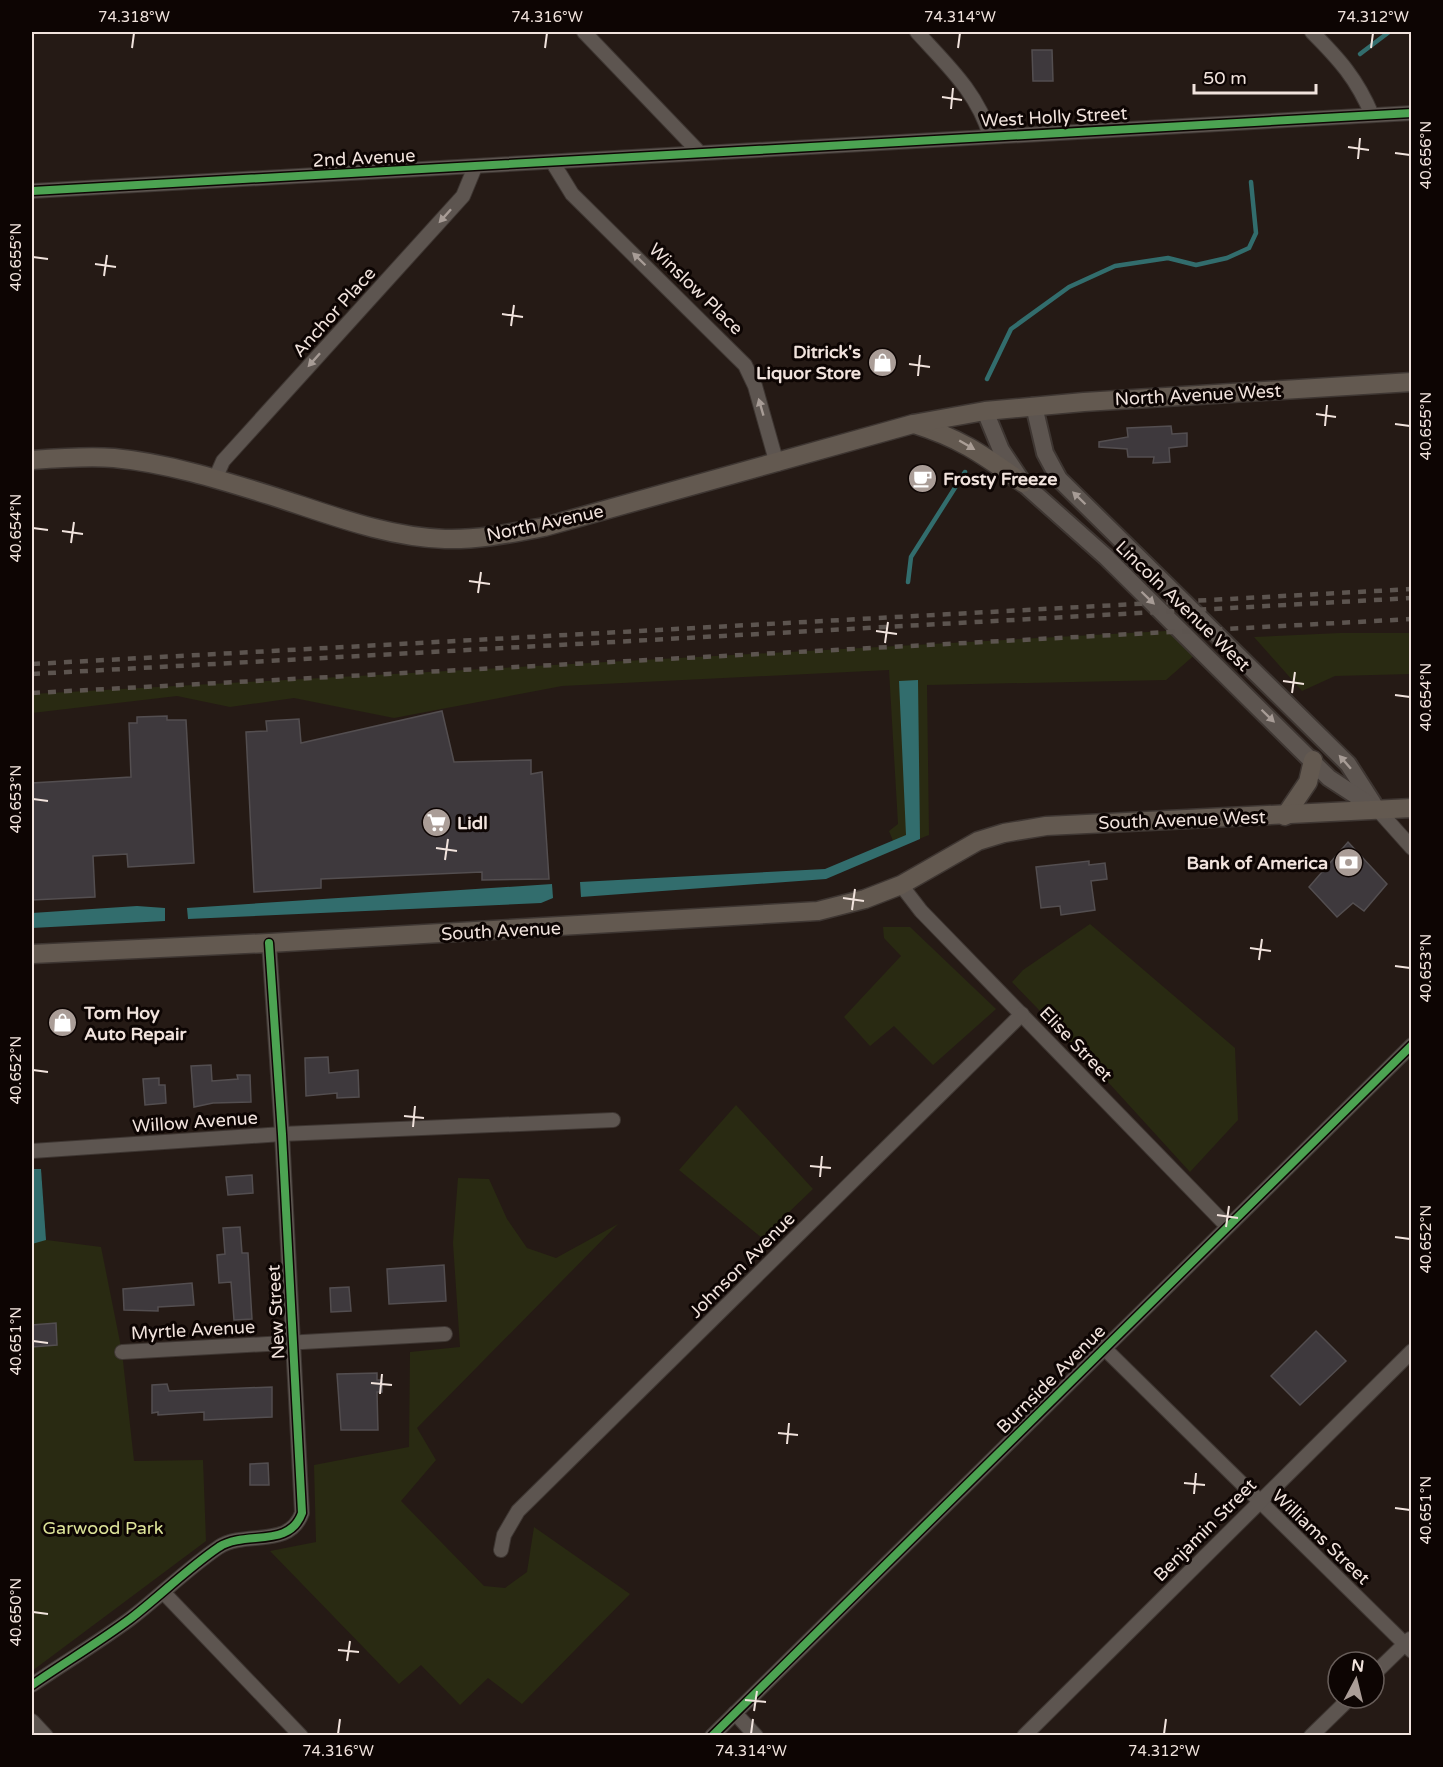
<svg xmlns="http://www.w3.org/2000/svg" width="1443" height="1767" font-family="'Varela Round',sans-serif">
<rect width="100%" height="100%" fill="#251a15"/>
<g fill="#292a12">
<path d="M1184,630L1198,652L1166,680L927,685L929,835L896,848L889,831L898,824L889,670L562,686L394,718L294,698L230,707L177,696L32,713V694Z"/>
<path d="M1340,633H1411V674L1335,676L1302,691L1254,637Z"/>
<path d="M1090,924L1235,1048L1238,1120L1190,1172L1097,1070L1012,982L1023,970Z"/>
<path d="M883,927H910L996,1009L933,1065L894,1026L870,1046L844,1017L901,956L884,938Z"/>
<path d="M736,1105L813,1189L762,1238L679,1170Z"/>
<path d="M458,1178L489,1179L507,1219L527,1248L556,1258L618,1224L417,1428L436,1460L401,1501L484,1586L505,1588L527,1572L534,1527L630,1594L522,1704L488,1678L460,1705L421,1665L399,1684L270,1551L316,1542L314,1465L409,1447L410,1352L460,1347L453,1243Z"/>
<path d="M39,1239L101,1247L122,1352L134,1461L203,1460L206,1541L32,1671V1240Z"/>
</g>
<g fill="#326d6d">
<path d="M918,680L920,839L826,879L581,897L580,882L825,869L906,835L899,681Z"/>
<path d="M552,884L553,898L541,903L188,919L187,908Z"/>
<path d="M137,906L165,908V921L32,928V913Z"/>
<path d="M32,1169H41L46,1240L32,1244Z"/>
</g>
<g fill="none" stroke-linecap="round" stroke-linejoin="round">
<g stroke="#326d6d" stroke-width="4.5">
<path d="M1360,54L1389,32"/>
<path d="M987,379L1011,329L1069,287L1115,266L1168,258L1196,265L1227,258L1249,248L1256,233L1251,182"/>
<path d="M908,582L911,557L965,472"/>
</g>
</g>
<g fill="#3e393d" stroke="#534e50" stroke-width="1.5">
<path d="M1032,50H1052L1053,81H1033Z"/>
<path d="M1171,426L1172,434L1187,433V446L1169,448L1170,462L1153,463L1154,457H1128L1127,449L1099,447V442L1128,437L1127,428Z"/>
<path d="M442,711L454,762L531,760V774L542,772L549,879L482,880V872L321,879V888L254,892L246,732L267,731L266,721L299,719L301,743Z"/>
<path d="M167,716V720H186L194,863L128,867L127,854L93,856L95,897L32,900V783L131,777L129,723H137V717Z"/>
<path d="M1348,842L1387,884L1364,911L1353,903L1337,917L1309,887Z"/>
<path d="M1089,861V865L1105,863L1107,879L1091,881L1095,910L1061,915L1060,906L1041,908L1036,867Z"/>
<path d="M328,1057L329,1073L358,1070L359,1097L337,1098V1093L306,1096L305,1058Z"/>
<path d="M211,1065L212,1081L238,1079L237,1075H250L251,1102L213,1103L194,1107L191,1066Z"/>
<path d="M159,1078V1085H165L166,1103L145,1105L143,1079Z"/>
<path d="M252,1175L253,1193L228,1195L226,1177Z"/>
<path d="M240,1227L242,1253H248L252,1319L234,1320L231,1282L219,1283L217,1255L225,1254L223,1228Z"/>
<path d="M444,1265L446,1301L389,1304L387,1269Z"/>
<path d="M192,1283L194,1305L158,1307V1311L124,1310L123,1289Z"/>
<path d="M349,1287L351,1311L331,1312L330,1288Z"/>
<path d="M56,1323L57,1345L32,1347V1325Z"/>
<path d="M1316,1331L1346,1361L1300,1405L1271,1376Z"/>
<path d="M377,1373V1380H382V1392H377L378,1430H341L337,1374Z"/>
<path d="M167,1384L169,1391L272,1387V1417L204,1420V1412L158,1415V1412L152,1413V1385Z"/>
<path d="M268,1463L269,1485H250V1464Z"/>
</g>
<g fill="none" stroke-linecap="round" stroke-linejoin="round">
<defs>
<g id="minor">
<path d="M584,32L699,152"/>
<path d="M917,32C946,64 978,93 990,136"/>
<path d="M1312,32C1339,59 1357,79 1372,115"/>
<path d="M553,163L572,194L745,365L755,386L777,464"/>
<path d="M32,191L1412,113"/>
<path d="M215,479L223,461L463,196L475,167"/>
<path d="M1378,810L1412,848"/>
<path d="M901,885L921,911L1227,1226"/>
<path d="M32,1151L282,1134L613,1120"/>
<path d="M1103,1347L1412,1651"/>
<path d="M122,1352L445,1334"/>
<path d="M501,1550L504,1535L518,1511L1022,1014"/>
<path d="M163,1592L301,1736"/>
<path d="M1374,1674L1410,1639"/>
<path d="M32,1685C64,1663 99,1642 130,1619C160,1596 188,1568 219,1547C246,1530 289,1549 302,1513L282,1134L269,943"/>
<path d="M735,1713L756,1736"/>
<path d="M32,1721L46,1736"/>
<path d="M712,1736L1412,1045"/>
<path d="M1024,1736L1412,1351"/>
<path d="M1311,1736L1350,1698"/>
</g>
<g id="tertiary">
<path d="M1034,406L1045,453L1059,479L1348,764L1373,803"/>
<path d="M985,411L1001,450L1023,483L1106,557L1329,778L1378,810"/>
</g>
<g id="secondary">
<path d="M914,424C962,439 983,455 1023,483"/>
<path d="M32,460C59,458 86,456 114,458C166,463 218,479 269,495C326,513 384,537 445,539C479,540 512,533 544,527L913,424L985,411L1084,402L1412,382"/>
<path d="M1285,816L1308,782L1313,760"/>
<path d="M32,954L269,943L818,911L865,899L901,885L978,841L1004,833L1046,826L1412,808"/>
</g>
</defs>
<use href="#minor" stroke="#3e3632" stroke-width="16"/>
<use href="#tertiary" stroke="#3e3632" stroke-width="20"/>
<use href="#secondary" stroke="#3e3632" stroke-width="21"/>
<use href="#minor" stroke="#5d5550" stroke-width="14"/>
<use href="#tertiary" stroke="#5d5550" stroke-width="16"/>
<use href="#secondary" stroke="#635950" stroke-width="18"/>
<g stroke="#5c544f" stroke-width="4.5" stroke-dasharray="8 8" stroke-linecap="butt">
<path d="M32,664L1412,589"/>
<path d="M32,674L1412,598"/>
<path d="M32,693L1412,619"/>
</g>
<defs>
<g id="cycleway">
<path d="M32,191L1412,113"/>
<path d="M32,1685C64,1663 99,1642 130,1619C160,1596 188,1568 219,1547C246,1530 289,1549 302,1513L282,1134L269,943"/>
<path d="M712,1736L1412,1045"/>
</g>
</defs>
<use href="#cycleway" stroke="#0d0503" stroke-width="11"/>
<use href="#cycleway" stroke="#4ca352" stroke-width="8"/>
</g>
<defs><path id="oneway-solid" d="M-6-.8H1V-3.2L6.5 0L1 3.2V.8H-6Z" transform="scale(1.5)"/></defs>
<g fill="#a79c96">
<use href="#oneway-solid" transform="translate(445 216) rotate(132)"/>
<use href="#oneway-solid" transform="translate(639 259) rotate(-136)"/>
<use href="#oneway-solid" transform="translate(314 360) rotate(132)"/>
<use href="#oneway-solid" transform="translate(761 407) rotate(-106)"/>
<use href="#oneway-solid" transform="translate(1079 498) rotate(-136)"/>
<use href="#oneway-solid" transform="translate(1148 598) rotate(44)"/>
<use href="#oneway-solid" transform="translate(1268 716) rotate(44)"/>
<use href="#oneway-solid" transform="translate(1345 762) rotate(-131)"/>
</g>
<use fill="#aa9e96" href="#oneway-solid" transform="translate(967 445) rotate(30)"/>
<path fill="none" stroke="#f1e3dd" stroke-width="2" d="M132,48L134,33M545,48L547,33M958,48L960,33M1371,48L1373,33M942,97L962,100M951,109L953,88M1348,147L1369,150M1395,153L1410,155M1358,159L1360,138M33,257L48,259M95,264L116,267M104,276L107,255M502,314L523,317M511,326L514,305M909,364L930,367M918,376L920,355M1316,414L1336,417M1395,424L1410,426M1325,426L1327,405M33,528L48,530M62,531L83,534M71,543L74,522M469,581L490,584M478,593L481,572M876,631L897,634M885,643L888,622M1283,681L1304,684M1292,693L1295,672M1395,695L1410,697M33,799L48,801M436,848L457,851M445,860L448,839M843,898L864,901M852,910L855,889M1250,948L1271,951M1259,960L1262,939M1395,966L1410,968M33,1070L48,1072M404,1116L424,1118M413,1127L415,1106M810,1166L831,1168M820,1177L822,1156M1217,1215L1238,1218M1226,1227L1229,1206M1395,1237L1410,1239M33,1341L48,1343M371,1383L392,1385M380,1394L382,1374M778,1433L798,1435M787,1444L789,1423M1184,1483L1205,1485M1194,1494L1196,1473M1395,1508L1410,1510M33,1612L48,1614M338,1650L359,1652M347,1661L350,1641M745,1700L766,1702M754,1711L757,1691M338,1734L340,1719M751,1734L753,1719M1164,1734L1166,1719"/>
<defs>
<symbol id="shop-disc" viewBox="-11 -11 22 22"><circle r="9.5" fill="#aa9d97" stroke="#0d0503"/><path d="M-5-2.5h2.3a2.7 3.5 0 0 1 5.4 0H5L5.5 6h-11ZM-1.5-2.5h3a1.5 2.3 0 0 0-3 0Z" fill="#fff"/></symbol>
<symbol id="cafe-disc" viewBox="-11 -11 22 22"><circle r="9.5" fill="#aa9d97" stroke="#0d0503"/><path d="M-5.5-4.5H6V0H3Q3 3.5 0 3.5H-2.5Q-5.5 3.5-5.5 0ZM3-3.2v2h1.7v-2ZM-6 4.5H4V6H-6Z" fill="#fff"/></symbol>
<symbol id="supermarket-disc" viewBox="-11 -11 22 22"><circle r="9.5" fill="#aa9d97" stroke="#0d0503"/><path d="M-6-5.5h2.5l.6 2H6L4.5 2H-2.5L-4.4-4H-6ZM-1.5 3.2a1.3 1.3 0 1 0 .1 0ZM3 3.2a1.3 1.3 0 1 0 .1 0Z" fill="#fff"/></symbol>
<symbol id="bank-disc" viewBox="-11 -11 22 22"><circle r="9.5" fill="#aa9d97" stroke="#0d0503"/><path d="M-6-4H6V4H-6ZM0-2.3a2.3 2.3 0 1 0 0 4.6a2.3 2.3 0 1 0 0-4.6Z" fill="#fff"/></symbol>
</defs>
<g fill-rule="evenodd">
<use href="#shop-disc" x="866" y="346" width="33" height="33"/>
<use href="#cafe-disc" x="906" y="462" width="33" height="33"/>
<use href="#supermarket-disc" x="420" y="806" width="33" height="33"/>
<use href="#bank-disc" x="1332" y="846" width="33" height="33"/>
<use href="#shop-disc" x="46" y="1006" width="33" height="33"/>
</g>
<g text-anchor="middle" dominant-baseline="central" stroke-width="6" stroke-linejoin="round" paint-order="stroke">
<g font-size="18" fill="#f1e3dd" stroke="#0d0503">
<text transform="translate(1054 117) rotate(-3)">West Holly Street</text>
<text transform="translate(364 158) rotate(-3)">2nd Avenue</text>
<text transform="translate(696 289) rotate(44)">Winslow Place</text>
<text transform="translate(334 312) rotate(-48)">Anchor Place</text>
<text transform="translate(1198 395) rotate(-3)">North Avenue West</text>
<text transform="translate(545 523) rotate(-12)">North Avenue</text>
<text transform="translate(1183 606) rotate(44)">Lincoln Avenue West</text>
<text transform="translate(1182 820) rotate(-2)">South Avenue West</text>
<text transform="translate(501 931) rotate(-3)">South Avenue</text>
<text transform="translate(1076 1044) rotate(46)">Elise Street</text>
<text transform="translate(195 1122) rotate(-4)">Willow Avenue</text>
<text transform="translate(742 1265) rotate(-45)">Johnson Avenue</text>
<text transform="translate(276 1312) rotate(-93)">New Street</text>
<text transform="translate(193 1330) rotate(-3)">Myrtle Avenue</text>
<text transform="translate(1051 1379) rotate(-45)">Burnside Avenue</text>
<text transform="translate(1205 1530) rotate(-45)">Benjamin Street</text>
<text transform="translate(1321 1537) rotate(44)">Williams Street</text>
</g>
<g font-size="18" font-weight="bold" fill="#f1e3dd" stroke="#0d0503" text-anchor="start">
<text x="861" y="352" text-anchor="end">Ditrick's<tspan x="861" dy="21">Liquor Store</tspan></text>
<text x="943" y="479">Frosty Freeze</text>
<text x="457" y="823">Lidl</text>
<text x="1328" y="863" text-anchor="end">Bank of America</text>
<text x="84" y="1013">Tom Hoy<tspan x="84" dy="21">Auto Repair</tspan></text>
</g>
<g font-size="18" fill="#dee499" stroke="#0d0503">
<text x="103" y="1528">Garwood Park</text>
</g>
</g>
<rect width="1443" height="1767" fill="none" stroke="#0d0503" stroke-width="66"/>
<g transform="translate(1356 1680) rotate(7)"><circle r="28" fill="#0d0503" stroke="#685e5a" stroke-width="1.5"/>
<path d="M0-4.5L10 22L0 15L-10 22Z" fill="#aa9d97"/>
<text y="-9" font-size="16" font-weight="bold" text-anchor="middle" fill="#f1e3dd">N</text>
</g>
<path d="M1194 84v9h122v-9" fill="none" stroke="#f1e3dd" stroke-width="3"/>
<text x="1203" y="84" font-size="18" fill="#f1e3dd" stroke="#0d0503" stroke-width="4.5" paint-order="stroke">50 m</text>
<rect x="33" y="33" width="1377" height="1701" fill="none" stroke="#f1e3dd" stroke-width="2"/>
<g font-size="15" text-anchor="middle" fill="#f1e3dd">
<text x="134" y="22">74.318°W</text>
<text x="547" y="22">74.316°W</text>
<text x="960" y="22">74.314°W</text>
<text x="1373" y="22">74.312°W</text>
<text transform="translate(1426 155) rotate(-90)" y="5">40.656°N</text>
<text transform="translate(16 257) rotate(-90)" y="5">40.655°N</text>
<text transform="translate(1426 426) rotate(-90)" y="5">40.655°N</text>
<text transform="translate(16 528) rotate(-90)" y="5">40.654°N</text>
<text transform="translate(1426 697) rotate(-90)" y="5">40.654°N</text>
<text transform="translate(16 799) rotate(-90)" y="5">40.653°N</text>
<text transform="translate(1426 968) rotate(-90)" y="5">40.653°N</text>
<text transform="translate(16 1070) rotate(-90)" y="5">40.652°N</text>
<text transform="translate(1426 1239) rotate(-90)" y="5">40.652°N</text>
<text transform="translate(16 1341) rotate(-90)" y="5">40.651°N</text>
<text transform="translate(1426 1510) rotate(-90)" y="5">40.651°N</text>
<text transform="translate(16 1612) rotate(-90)" y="5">40.650°N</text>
<text x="338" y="1756">74.316°W</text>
<text x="751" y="1756">74.314°W</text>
<text x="1164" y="1756">74.312°W</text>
</g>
</svg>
